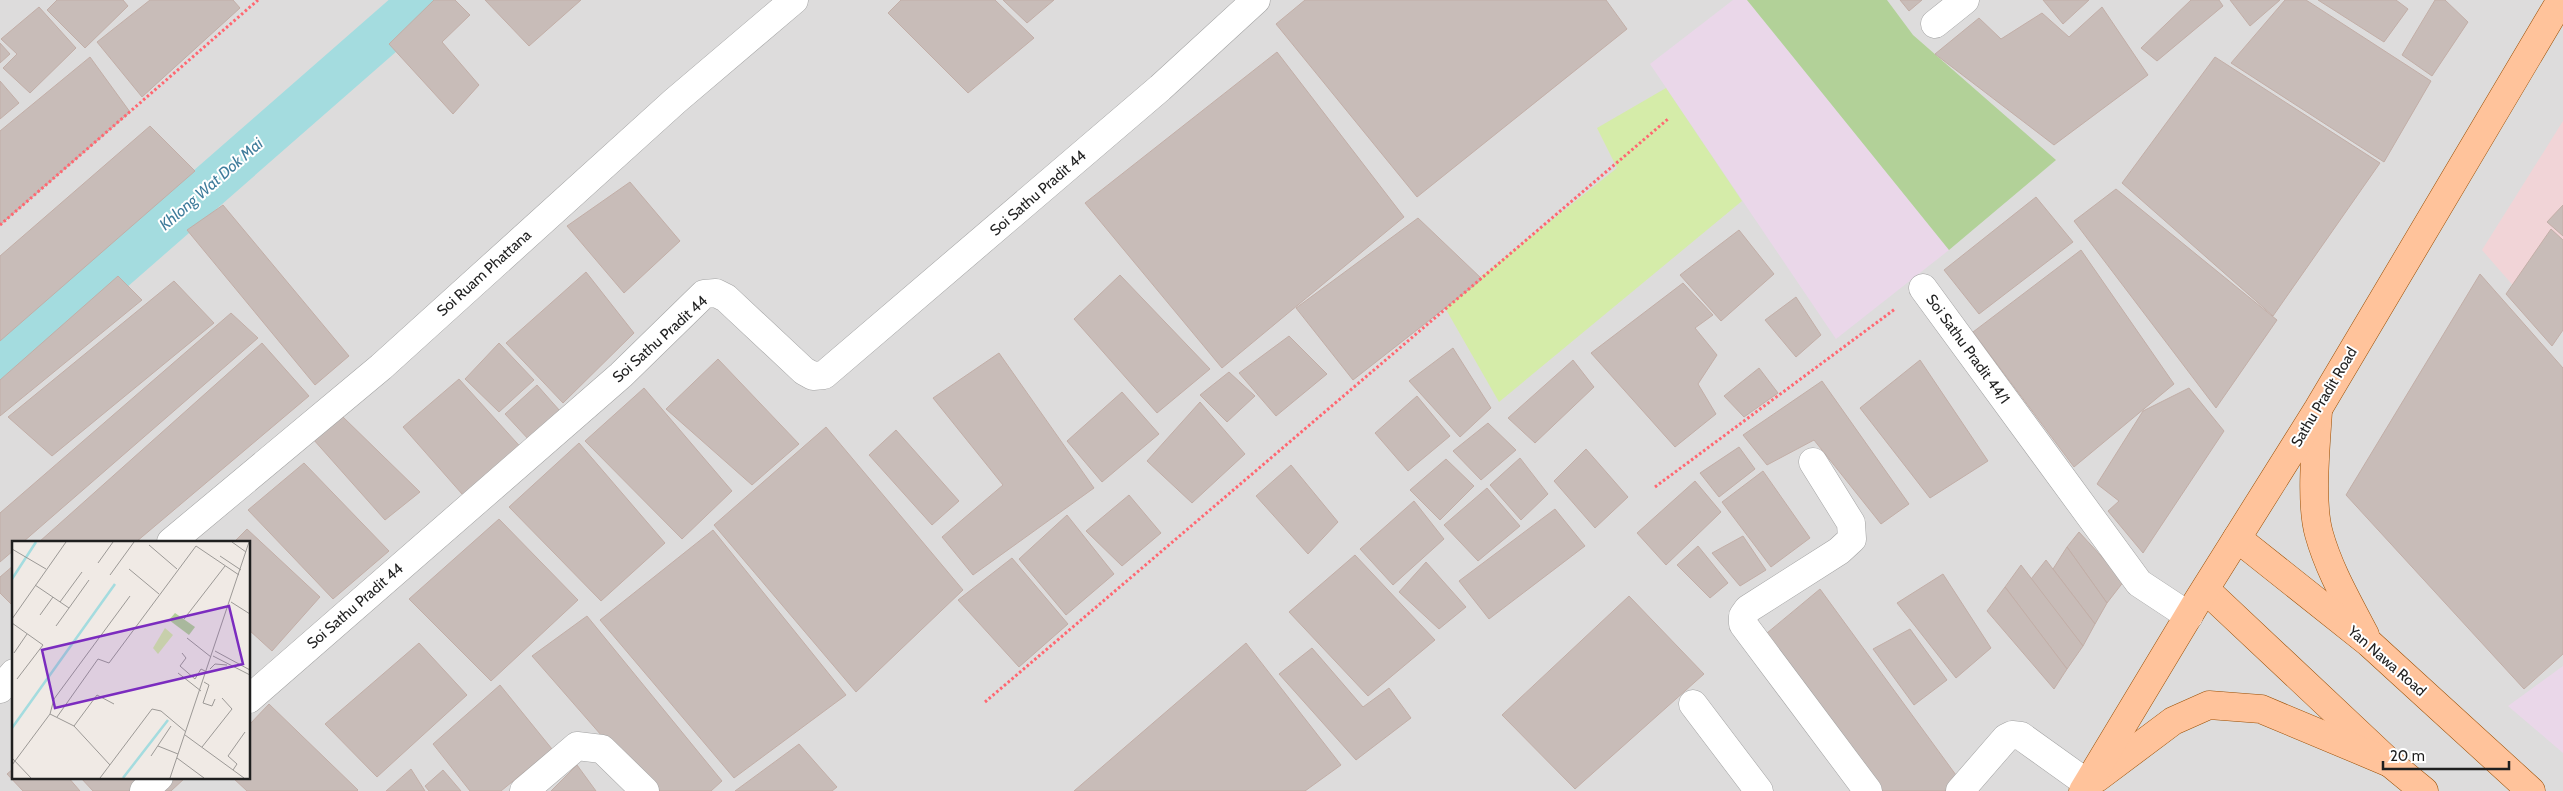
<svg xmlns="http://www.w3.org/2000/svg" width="2563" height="791" font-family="Cabin,sans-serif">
<rect width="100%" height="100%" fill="#f0eae5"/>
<path fill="#dddcdc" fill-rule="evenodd" d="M0,0H2563V791H0ZM14,542H249V777H14Z"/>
<path fill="#f1d4d7" d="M2563,121V311L2551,329L2482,250Z"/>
<g fill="#ead7e9">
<path d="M1733,0H1747L1949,250L1836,339L1650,64Z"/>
<path d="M2563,666V753L2508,706Z"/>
</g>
<path fill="#d5eca9" d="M1666,88L1742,201L1499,402L1444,306L1617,168L1597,128Z"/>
<path fill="#b2d198" d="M1747,0H1887L1913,35L2056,160L1949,250Z"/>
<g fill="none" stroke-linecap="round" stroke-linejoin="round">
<path stroke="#a4dcdf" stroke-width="44" d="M0,369L422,0"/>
</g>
<g fill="#c8bcb8" stroke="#c2aea7">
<path d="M57,0H123L128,6L85,48L47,10Z"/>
<path d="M150,0H233L240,8L142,97L97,42Z"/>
<path d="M434,0H455L470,15L442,42L479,85L453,114L389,44Z"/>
<path d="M485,0H581L529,46Z"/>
<path d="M901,0H995L1034,38L968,93L888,13Z"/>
<path d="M1003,0H1054L1027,23Z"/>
<path d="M1305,0H1606L1627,29L1417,197L1276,24Z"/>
<path d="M1900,0H1922L1909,11Z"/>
<path d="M2043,0H2089L2063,24Z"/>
<path d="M2191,0H2219L2223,6L2157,61L2141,48Z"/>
<path d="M2230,0H2280L2250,26Z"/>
<path d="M2285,0H2306L2431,81L2384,162L2231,63Z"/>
<path d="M2318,0H2396L2408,9L2384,42Z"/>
<path d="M2435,0H2445L2468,22L2432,76L2402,55Z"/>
<path d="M39,7L76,48L30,93L3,68L17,54L1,39Z"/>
<path d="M2102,7L2148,75L2054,145L1935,54L1979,18L2001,39L2042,13L2069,37Z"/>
<path d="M0,43L10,54L0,63Z"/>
<path d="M1277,52L1404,217L1222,368L1085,203Z"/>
<path d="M90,57L130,112L0,225V131Z"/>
<path d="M2215,57L2380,163L2273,316L2122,183Z"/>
<path d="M0,81L19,103L0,119Z"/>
<path d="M150,126L195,171L0,341V256Z"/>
<path d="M630,182L680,241L624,293L567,226Z"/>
<path d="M2116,189L2277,320L2216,408L2074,221Z"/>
<path d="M2036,197L2073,242L1979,314L1944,270Z"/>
<path d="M223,205L349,356L315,385L187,230Z"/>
<path d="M2563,205V236L2547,222Z"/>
<path d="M1418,218L1482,279L1353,380L1296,308Z"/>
<path d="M2551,229L2563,240V330L2552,346L2506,294Z"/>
<path d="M1739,230L1774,274L1721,321L1680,275Z"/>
<path d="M2081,250L2174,384L2074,467L1973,332Z"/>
<path d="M586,272L634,333L563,403L506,343Z"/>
<path d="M2480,274L2563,368V654L2524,689L2346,495Z"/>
<path d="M1120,275L1210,369L1157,413L1074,319Z"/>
<path d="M118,276L142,300L0,416V380Z"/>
<path d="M174,281L214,323L52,456L8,417Z"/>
<path d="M1683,283L1713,315L1695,328L1717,355L1698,384L1716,414L1675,447L1591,353Z"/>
<path d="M1796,297L1821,335L1796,357L1765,320Z"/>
<path d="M231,313L258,338L23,542H14V550L0,562V513Z"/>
<path d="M1289,336L1327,374L1276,416L1239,373Z"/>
<path d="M262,343L309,396L136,542H39Z"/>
<path d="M499,343L534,380L499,412L465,379Z"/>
<path d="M1453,348L1491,408L1460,437L1409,381Z"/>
<path d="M999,353L1094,488L973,575L942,537L1003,485L933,398Z"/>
<path d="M718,359L799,444L752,485L666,409Z"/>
<path d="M1573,360L1594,387L1535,443L1508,418Z"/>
<path d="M1920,360L1988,461L1930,498L1860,408Z"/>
<path d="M1759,368L1778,393L1744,417L1724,396Z"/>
<path d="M1229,372L1255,396L1227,422L1200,395Z"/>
<path d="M459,379L535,463L477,511L403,427Z"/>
<path d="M1822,381L1909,504L1881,524L1814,440L1767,465L1743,435Z"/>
<path d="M537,385L560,411L530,441L505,414Z"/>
<path d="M644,388L732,491L682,539L585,441Z"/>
<path d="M2189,388L2224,431L2143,553L2108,511L2119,501L2097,484L2143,411Z"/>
<path d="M1122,392L1159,434L1102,482L1067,441Z"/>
<path d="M1417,396L1450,436L1408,471L1375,433Z"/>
<path d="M1200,402L1245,454L1192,503L1147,461Z"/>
<path d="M343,417L420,492L385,520L313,439Z"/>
<path d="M1488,423L1516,450L1481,480L1453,451Z"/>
<path d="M826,427L963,590L856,692L714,525Z"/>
<path d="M896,430L959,501L932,525L869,455Z"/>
<path d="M579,443L665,543L601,601L509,507Z"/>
<path d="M1739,447L1755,469L1719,497L1700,473Z"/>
<path d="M1586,449L1628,497L1595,528L1554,481Z"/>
<path d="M1520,458L1548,494L1521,520L1490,485Z"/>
<path d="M1446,459L1474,486L1440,520L1410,490Z"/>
<path d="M304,463L389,551L333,599L248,510Z"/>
<path d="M1291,465L1338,522L1308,554L1256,496Z"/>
<path d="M1763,471L1810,538L1771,567L1722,502Z"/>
<path d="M1695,481L1721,512L1666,565L1637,533Z"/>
<path d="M1487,488L1520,526L1478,561L1444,525Z"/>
<path d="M1129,495L1161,533L1122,566L1086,531Z"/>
<path d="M1414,501L1444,539L1393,585L1360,549Z"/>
<path d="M1555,509L1585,546L1489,619L1459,581Z"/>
<path d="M1067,515L1114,574L1066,615L1019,559Z"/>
<path d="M499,519L578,600L491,681L409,599Z"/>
<path d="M247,529L320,597L272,651L249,630V542H234Z"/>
<path d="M713,530L846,695L734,778L600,620Z"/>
<path d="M2079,532L2124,581L2107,603L2067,547Z"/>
<path d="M1743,536L1766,570L1740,586L1712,553Z"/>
<path d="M1698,546L1728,583L1710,598L1677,565Z"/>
<path d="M2067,547L2107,603L2095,624L2053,569Z"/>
<path d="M1355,555L1435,640L1368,696L1289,612Z"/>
<path d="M1012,558L1068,624L1019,667L958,600Z"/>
<path d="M2046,560L2095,624L2083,646L2031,579Z"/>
<path d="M1426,562L1466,607L1439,629L1399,592Z"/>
<path d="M14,565V607L0,593V577Z"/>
<path d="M2021,565L2083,646L2067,669L2005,587Z"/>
<path d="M1943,574L1991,648L1956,678L1897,603Z"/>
<path d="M2005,587L2067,669L2054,689L1987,611Z"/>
<path d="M1820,589L1964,786L1959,791H1872L1761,638Z"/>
<path d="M1629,596L1704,674L1575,789L1502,715Z"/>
<path d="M587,616L722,781L711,791H650L532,656Z"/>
<path d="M1910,629L1947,680L1914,705L1873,649Z"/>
<path d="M419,643L467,695L377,777L325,724Z"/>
<path d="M1246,643L1341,765L1305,791H1074Z"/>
<path d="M1312,648L1363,707L1389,688L1411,718L1356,760L1279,674Z"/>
<path d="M500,685L552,749L501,791H470L433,744Z"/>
<path d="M269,704L358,790L357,791H247L232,777H249V725Z"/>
<path d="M799,744L837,787L832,791H735Z"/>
<path d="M577,765L596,791H551Z"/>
<path d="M14,768V777H68L80,791H23L7,774Z"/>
<path d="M411,769L425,791H386Z"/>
<path d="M443,770L461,791H429L425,786Z"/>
<path d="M80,777H186L171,791H93Z"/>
</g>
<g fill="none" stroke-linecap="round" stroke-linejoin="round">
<defs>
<g id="minor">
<path d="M1935,24L1965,0"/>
<path d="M1923,288L2139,583L2189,616"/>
<path d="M1813,462L1851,523L1852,539L1839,551L1748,609L1743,616V624L1868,791"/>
<path d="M171,542L381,367L675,101L794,0"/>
<path d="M0,689L14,673"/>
<path d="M249,699L621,375L704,294L716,293L726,298L804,371L813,376L824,375L1160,88L1256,0"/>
<path d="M1693,704L1759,791"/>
<path d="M144,791L159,777"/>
<path d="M524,791L577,746L602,749L645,791"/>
<path d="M1960,791L2006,738L2012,735L2021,736L2088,784"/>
</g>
<g id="major">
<path d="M2318,411C2316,445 2310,503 2319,534C2329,570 2348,602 2365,635"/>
<path d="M2237,538L2369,643L2531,791"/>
<path d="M2206,590L2390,763L2424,791"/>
<path d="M2097,778L2173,721L2209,705L2261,709L2390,763"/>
<path d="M2083,791L2195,605L2318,409L2561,0"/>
</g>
</defs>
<use href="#minor" stroke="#a3a3a3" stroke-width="29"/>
<use href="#major" stroke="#9a4d00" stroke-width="29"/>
<g stroke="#ff6771" stroke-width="3" stroke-dasharray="2.5 2.5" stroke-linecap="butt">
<path d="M0,225L258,0"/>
<path d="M1655,487L1895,309"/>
<path d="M985,702L1668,119"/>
</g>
<use href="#minor" stroke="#fff" stroke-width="28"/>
<use href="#major" stroke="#ffc39b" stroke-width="28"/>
</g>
<g text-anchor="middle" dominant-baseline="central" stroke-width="4" stroke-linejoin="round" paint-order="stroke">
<g font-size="15" fill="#1f1f1f" stroke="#fff">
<text transform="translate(1038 193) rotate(-41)">Soi Sathu Pradit 44</text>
<text transform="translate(484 273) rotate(-42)">Soi Ruam Phattana</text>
<text transform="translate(660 339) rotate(-42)">Soi Sathu Pradit 44</text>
<text transform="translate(1968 349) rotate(54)">Soi Sathu Pradit 44/1</text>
<text transform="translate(2324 397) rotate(-59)">Sathu Pradit Road</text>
<text transform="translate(355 606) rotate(-41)">Soi Sathu Pradit 44</text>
<text transform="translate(2387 661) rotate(41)">Yan Nawa Road</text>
</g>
<g font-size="16" font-style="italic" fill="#3f7c9b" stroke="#fff">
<text transform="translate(211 184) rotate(-41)">Khlong Wat Dok Mai</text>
</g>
</g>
<g transform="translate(12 541)">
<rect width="238" height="238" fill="#f0eae5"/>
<path d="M153,87L161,94L146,113L141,107Z" fill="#d5eca9"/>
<path d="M163,72L183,86L177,94L157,79Z" fill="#b2d198"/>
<path fill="none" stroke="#a4dcdf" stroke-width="2.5" d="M0,38L24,1M0,187L103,43M111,237L156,179"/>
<path fill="none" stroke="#9c9996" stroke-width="1" d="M220,1L234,11M137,4L165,28M0,8L34,28M208,15L229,29M86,22L101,1M117,28L147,53M98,34L122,1M23,44L57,67L77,39M48,61L70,31M219,61L238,73M28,74L41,56M0,78L54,1M172,78L213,25M0,82L31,104L5,138M44,85L57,67M175,97L199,116M203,110L238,129M2,112L15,93M170,112L174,117L168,125L183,138L189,128L195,131M201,115L238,134M198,128L203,123L215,124M166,132L189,150M192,141L197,144L191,162L200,165L203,158M38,173L42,158L118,55M45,176L86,118L97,122L184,5L227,34M62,185L85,154L102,163M173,194L232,237M146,205L166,213M190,206L220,168L210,157M139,215L159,185M0,217L19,237M165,217L192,237M0,224L38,173L62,185L98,224M221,229L225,223L216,215L233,191M88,237L140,168L149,170L174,191M158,237L237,1"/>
<path fill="#7b2cbf" fill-opacity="0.15" stroke="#7b2cbf" stroke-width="2.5" d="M217,65L231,123L43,167L30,109Z"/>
<rect width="238" height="238" fill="none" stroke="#1f1f1f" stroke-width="2.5"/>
</g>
<path d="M2383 761v8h126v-8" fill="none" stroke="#1f1f1f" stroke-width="2.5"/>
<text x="2390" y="761" font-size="15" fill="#1f1f1f" stroke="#ffffff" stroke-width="4" paint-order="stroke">20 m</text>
</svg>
